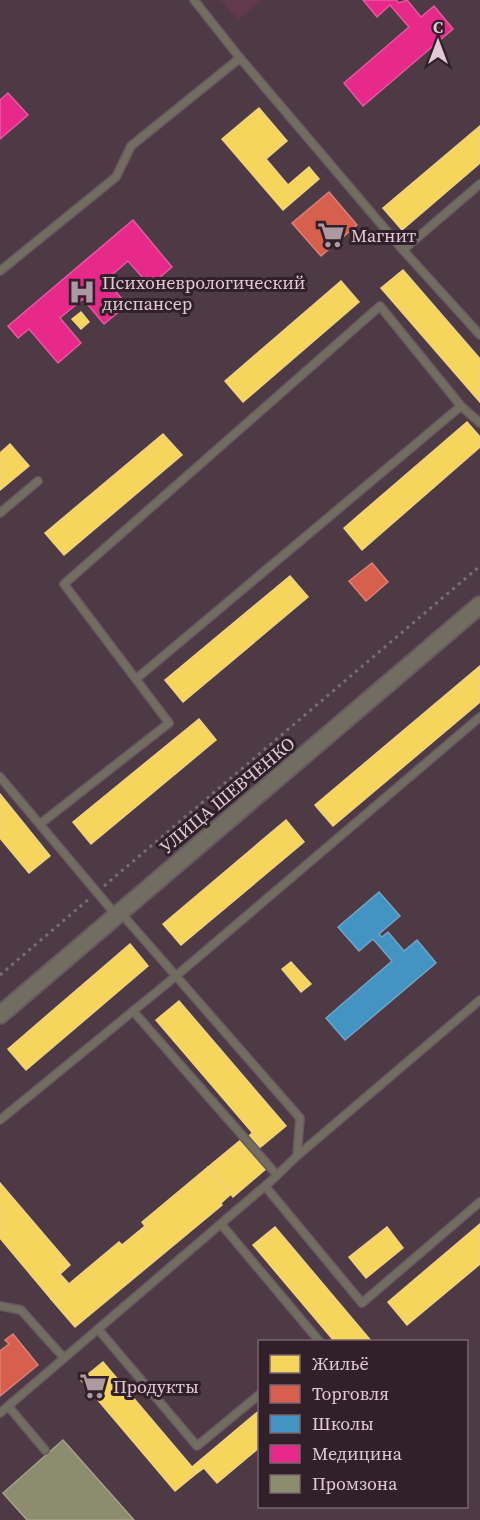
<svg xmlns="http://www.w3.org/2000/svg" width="480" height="1520" font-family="'Source Serif 4',serif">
<rect width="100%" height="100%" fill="#4e3a44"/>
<path fill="#62394f" d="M221,0H261L238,20Z"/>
<g fill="#f6d55c" stroke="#f0d280" stroke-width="1.5">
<path d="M259,108L287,141L266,159L288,185L309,167L319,179L283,210L222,139Z"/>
<path d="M480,126V163L402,230L383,208Z"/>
<path d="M403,270L480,359V402L381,288Z"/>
<path d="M341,281L359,302L243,402L225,381Z"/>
<path d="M81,312L89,322L81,329L72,319Z"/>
<path d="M467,422L480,437V447L362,550L344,528Z"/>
<path d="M163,434L182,455L64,555L45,533Z"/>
<path d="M10,444L29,466L0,490V453Z"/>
<path d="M290,576L308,597L183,702L165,680Z"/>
<path d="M480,666V702L333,826L315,805Z"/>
<path d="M199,719L216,740L91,844L73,822Z"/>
<path d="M0,794L50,856L29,873L0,838Z"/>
<path d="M286,820L304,842L181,945L163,924Z"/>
<path d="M130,944L148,966L26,1070L8,1049Z"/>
<path d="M291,962L311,984L301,992L282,969Z"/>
<path d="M179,1001L286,1126L263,1145L156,1020Z"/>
<path d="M252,1133L263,1145L254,1152L267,1168L233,1197L208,1167L242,1139L244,1141Z"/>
<path d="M208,1167L231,1194L221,1203L222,1205L75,1327L51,1299L119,1242L122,1245L145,1226L142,1222Z"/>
<path d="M0,1183L70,1265L60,1274L69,1284L51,1299L0,1238Z"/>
<path d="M480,1224V1264L407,1325L388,1302Z"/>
<path d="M275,1227L372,1342H335L253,1245Z"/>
<path d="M387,1227L403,1248L366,1278L349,1257Z"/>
<path d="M103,1362L197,1473L175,1491L81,1380Z"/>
<path d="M260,1410V1447L217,1483L204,1468L197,1473L192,1467Z"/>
</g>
<g fill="#d6604d" stroke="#da8076" stroke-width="1.5">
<path d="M329,192L357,225L321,256L292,223Z"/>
<path d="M372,563L388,582L366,601L349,581Z"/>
<path d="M13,1334L38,1365L0,1396V1351L9,1344L5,1340Z"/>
</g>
<path fill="#4393c3" stroke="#73a4c8" stroke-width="1.5" d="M379,892L400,916L379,934L382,937L388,932L404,951L417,940L436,963L345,1040L326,1018L392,961L373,939L359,951L338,927Z"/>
<g fill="#e7298a" stroke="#e659a0" stroke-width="1.5">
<path d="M363,0H396L399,3L407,0L421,17L434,6L453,29L363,106L344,83L409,27L390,5L377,17Z"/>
<path d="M8,93L28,115L0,139V100Z"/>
<path d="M133,220L172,267L150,286L128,261L106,280L127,305L104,324L83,299L60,318L81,343L58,363L29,329L18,338L8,326Z"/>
</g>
<path fill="#8c8c6e" stroke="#a69f8d" stroke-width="1.5" d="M63,1440L134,1520H27L3,1493Z"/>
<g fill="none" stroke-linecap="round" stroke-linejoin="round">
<defs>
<g id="service">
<path d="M194,0L240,58"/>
<path d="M403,250L480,184"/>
<path d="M0,271L116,177L131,146L240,58L403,250L480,335"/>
<path d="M0,513L38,481"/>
<path d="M136,679L461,406"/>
<path d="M0,777L116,915"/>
<path d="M40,824L169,723L64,584L380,306L461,406L480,423"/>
<path d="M120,912L176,976L480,717"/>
<path d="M133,1011L277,1175"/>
<path d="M0,1120L176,976L300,1118L297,1156L272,1180L0,1413"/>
<path d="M297,1156L480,1000"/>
<path d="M265,1186L362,1303L480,1202"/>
<path d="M221,1224L320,1342"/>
<path d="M0,1306L21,1310L64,1358"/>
<path d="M98,1329L197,1446L260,1394"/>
<path d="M8,1406L45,1450"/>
</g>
<path id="tertiary" d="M0,1015L480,605"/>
</defs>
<use href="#service" stroke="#6a5861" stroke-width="10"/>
<use href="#tertiary" stroke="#6a5861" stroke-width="20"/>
<g stroke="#786f6a" stroke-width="3" stroke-dasharray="3 4.5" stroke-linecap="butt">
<path d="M104,886L480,566"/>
<path d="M0,975L90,898"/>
</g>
<use href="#service" stroke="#726d61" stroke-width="7"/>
<use href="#tertiary" stroke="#726d61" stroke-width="16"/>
</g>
<defs>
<symbol id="supermarket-bare" viewBox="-9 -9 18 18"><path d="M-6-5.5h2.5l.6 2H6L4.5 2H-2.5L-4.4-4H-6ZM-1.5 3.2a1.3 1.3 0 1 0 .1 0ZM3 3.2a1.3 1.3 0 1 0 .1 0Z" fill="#ae98a2" stroke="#312029" stroke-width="2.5" paint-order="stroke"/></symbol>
<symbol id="hospital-bare" viewBox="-9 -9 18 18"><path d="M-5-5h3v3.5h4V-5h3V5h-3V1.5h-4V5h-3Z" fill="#ae98a2" stroke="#312029" stroke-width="2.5" paint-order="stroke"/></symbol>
</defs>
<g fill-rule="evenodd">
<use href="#supermarket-bare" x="312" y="216" width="38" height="38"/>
<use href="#hospital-bare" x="63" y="273" width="38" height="38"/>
<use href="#supermarket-bare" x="74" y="1367" width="38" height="38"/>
</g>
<g text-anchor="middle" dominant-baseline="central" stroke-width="6" stroke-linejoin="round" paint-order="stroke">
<g font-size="18" fill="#e2cad5" stroke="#312029" text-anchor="start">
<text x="351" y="235">Магнит</text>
<text x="102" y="282">Психоневрологический<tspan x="102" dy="21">диспансер</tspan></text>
<text x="113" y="1386">Продукты</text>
</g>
<g font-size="18" fill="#e2cad5" stroke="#312029">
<text transform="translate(227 795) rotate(-40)">УЛИЦА ШЕВЧЕНКО</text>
</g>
</g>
<rect x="258" y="1340" width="210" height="168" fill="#312029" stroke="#78646e" stroke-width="1.5"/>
<rect x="270" y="1355" width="30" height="18" fill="#f6d55c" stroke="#78646e" stroke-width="1.5"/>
<text x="312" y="1370" font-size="18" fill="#e2cad5">Жильё</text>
<rect x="270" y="1385" width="30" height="18" fill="#d6604d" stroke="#78646e" stroke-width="1.5"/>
<text x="312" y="1400" font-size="18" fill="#e2cad5">Торговля</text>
<rect x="270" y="1415" width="30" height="18" fill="#4393c3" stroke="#78646e" stroke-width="1.5"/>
<text x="312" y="1430" font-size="18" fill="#e2cad5">Школы</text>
<rect x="270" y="1445" width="30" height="18" fill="#e7298a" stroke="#78646e" stroke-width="1.5"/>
<text x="312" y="1460" font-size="18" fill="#e2cad5">Медицина</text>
<rect x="270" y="1475" width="30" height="18" fill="#8c8c6e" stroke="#78646e" stroke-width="1.5"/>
<text x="312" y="1490" font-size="18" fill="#e2cad5">Промзона</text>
<g transform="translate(438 42)" stroke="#312029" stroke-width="4.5" paint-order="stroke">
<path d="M0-4.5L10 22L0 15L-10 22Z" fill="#e2cad5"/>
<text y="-9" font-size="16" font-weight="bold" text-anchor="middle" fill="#e2cad5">С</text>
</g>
</svg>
